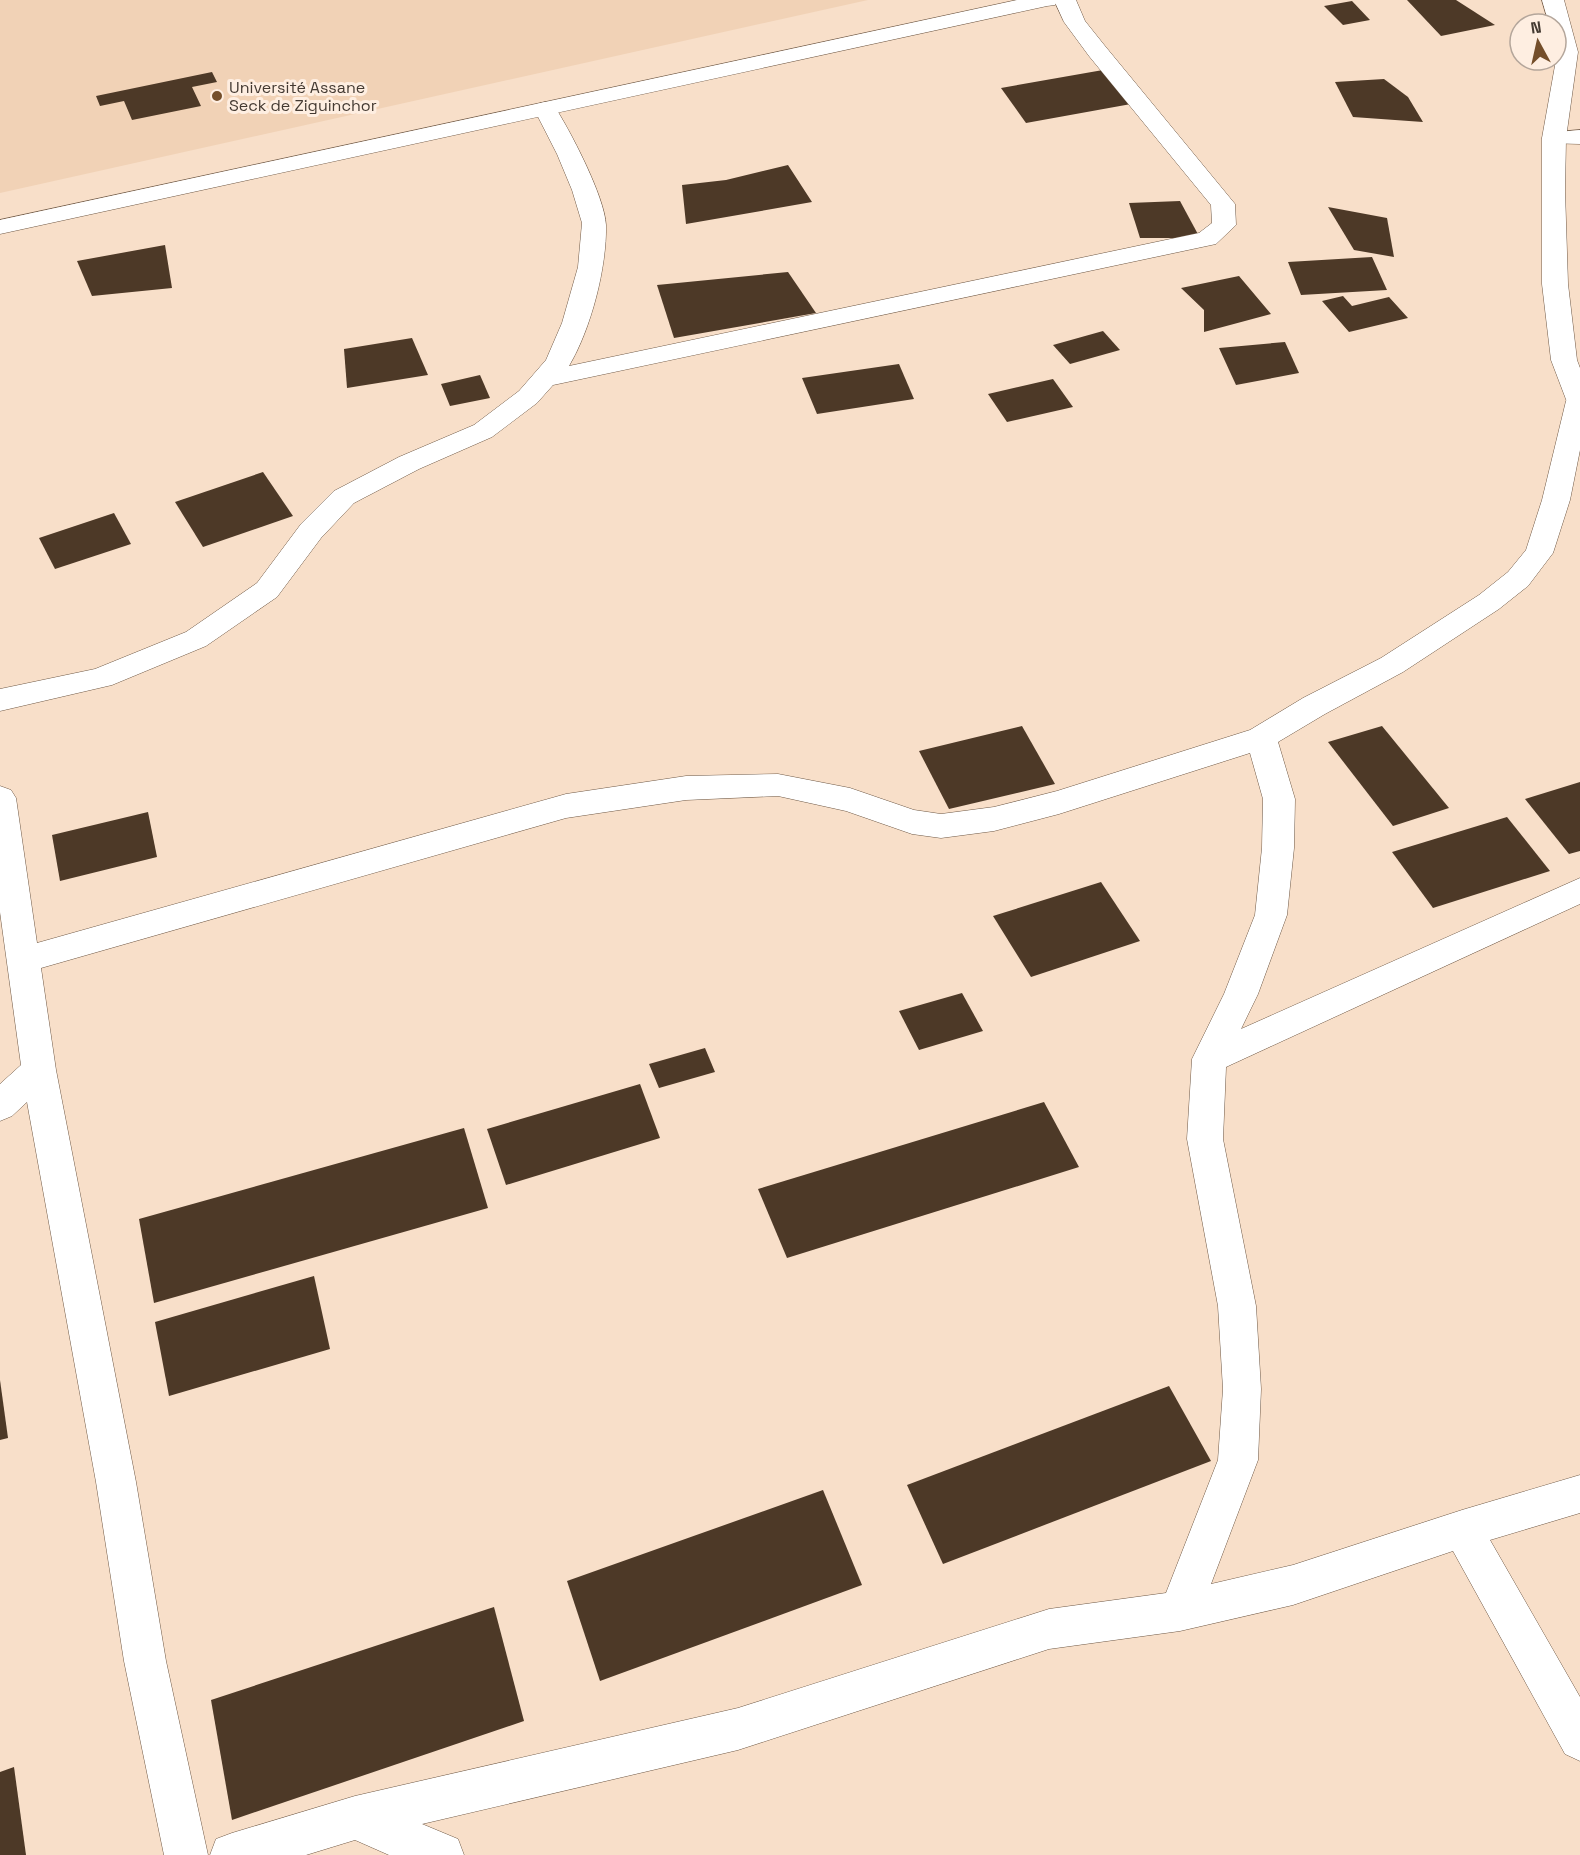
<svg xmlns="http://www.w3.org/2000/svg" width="1580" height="1855" font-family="'Space Grotesk',sans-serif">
<rect width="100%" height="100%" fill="#f8dfc9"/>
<path fill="#f1d2b6" d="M0,0H868L0,193Z"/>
<g fill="#4d3927">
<path d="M1407,0H1456L1495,25L1441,36Z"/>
<path d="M1352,1L1370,20L1343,25L1324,6Z"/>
<path d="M1103,70L1131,104L1026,123L1001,88Z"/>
<path d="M212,72L217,82L192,87L201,106L132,120L124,101L100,106L96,96Z"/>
<path d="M1384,79L1408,97L1423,122L1353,117L1335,82Z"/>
<path d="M788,165L812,202L686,224L682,185L726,180Z"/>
<path d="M1180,201L1200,238H1140L1129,203Z"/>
<path d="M1328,207L1387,218L1394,257L1354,250Z"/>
<path d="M165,245L172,288L92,296L77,261Z"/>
<path d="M1372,257L1387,290L1301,295L1288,262Z"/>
<path d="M788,272L816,313L674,338L657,285Z"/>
<path d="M1239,276L1271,314L1204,332V310L1181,288Z"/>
<path d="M1343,296L1352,306L1389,297L1408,318L1349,332L1322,301Z"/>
<path d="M1103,331L1120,350L1070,364L1053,345Z"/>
<path d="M412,338L428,375L347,388L344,349Z"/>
<path d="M1285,342L1299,373L1236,385L1219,348Z"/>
<path d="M899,364L914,399L817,414L802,378Z"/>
<path d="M480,375L490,398L450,406L441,384Z"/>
<path d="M1053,379L1073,407L1007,422L988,394Z"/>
<path d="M263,472L293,516L203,547L175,502Z"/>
<path d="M114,513L131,544L55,569L39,538Z"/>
<path d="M1022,726L1055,784L949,809L919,751Z"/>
<path d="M1382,726L1449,808L1393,826L1328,742Z"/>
<path d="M1580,782V851L1569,854L1525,799Z"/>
<path d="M148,812L157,857L60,881L52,835Z"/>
<path d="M1507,817L1550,871L1433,908L1392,852Z"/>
<path d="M1101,882L1140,941L1031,977L993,916Z"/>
<path d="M962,993L983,1031L919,1050L899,1011Z"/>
<path d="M705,1048L715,1072L659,1088L649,1064Z"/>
<path d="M640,1084L660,1138L506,1185L487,1129Z"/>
<path d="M1044,1102L1079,1167L787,1258L758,1189Z"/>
<path d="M464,1128L488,1208L154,1303L139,1219Z"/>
<path d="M314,1276L330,1349L169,1396L155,1322Z"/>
<path d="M0,1380L8,1438L0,1440Z"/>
<path d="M1169,1386L1211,1461L943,1564L907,1485Z"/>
<path d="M823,1490L862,1585L600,1681L567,1581Z"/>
<path d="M494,1607L524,1721L232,1820L211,1700Z"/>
<path d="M14,1767L26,1855H0V1772Z"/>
</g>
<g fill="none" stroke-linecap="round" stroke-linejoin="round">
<defs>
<g id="minor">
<path d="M1054,0H1076L1085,21L1105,46L1235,204L1236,225L1216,244L553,385L537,403L492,437L419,469L354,503L321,538L277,597L206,646L112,685L0,711V689L95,669L186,632L257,583L301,524L334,491L399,457L474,425L519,391L546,360L562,323L578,267L582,223L572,190L557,154L534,109L537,104L545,102L553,104C569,128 605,197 606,225C607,267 591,329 569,366L1199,233L1212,223L1211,205L1089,56L1064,22Z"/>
<path d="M1580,130V144L1546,143L1542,138L1546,133Z"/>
<path d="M1580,393V450L1570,500L1553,553L1528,586L1499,609L1403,672L1325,714L1278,742L1295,799L1294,848L1287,915L1258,994L1241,1029L1580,878V904L1226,1067L1223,1139L1256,1306L1261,1389L1258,1460L1211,1584L1293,1565L1462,1510L1580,1475V1513L1490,1540L1580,1697V1761L1565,1754L1453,1551L1293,1605L1180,1631L1049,1649L738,1750L422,1824L458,1839L464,1855H389L355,1840L306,1855H210L216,1839L232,1833L355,1796L738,1708L1049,1609L1166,1593L1218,1460L1223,1389L1218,1306L1187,1139L1192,1059L1224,994L1255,915L1262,848L1263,799L1250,753L1059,814L994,831L941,838L912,834L846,811L778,796L686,800L566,818L41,968L56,1070L136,1482L166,1661L208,1855H164L124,1661L96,1482L27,1102L12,1116L0,1121V1084L21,1065L0,912V786L11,790L16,798L37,943L566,794L686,776L778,774L850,788L914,810L941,814L994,807L1057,791L1250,730L1303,698L1381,658L1479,595L1508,572L1526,550L1542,500L1566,401L1570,395Z"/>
</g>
<g id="tertiary">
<path d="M1017,0H1058L1055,5L1047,6L0,234V220Z"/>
<path d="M1542,0H1564L1578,52L1566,138L1565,191L1568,284L1577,360L1580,368V410L1571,408L1567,402L1551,360L1542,284V138L1556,60V24H1549Z"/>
</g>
</defs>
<use href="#minor" stroke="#6f5946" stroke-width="1"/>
<use href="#tertiary" stroke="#6f5946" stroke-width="1"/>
<use href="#minor" fill="#fff" fill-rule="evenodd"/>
<use href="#tertiary" fill="#fff" fill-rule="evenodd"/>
</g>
<circle fill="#744e2a" stroke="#feeee1" stroke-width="2" cx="217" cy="96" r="6"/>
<g text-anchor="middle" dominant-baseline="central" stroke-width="6" stroke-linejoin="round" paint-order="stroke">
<g font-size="16" fill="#443a32" stroke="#feeee1" text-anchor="start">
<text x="229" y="87">Université Assane<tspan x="229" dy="18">Seck de Ziguinchor</tspan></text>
</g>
</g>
<g transform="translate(1538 42) rotate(352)"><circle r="28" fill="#feeee1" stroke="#b4a69b" stroke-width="1.5"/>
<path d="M0-4.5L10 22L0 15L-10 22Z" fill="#744e2a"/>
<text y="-9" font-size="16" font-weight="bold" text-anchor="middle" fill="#443a32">N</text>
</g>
</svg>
